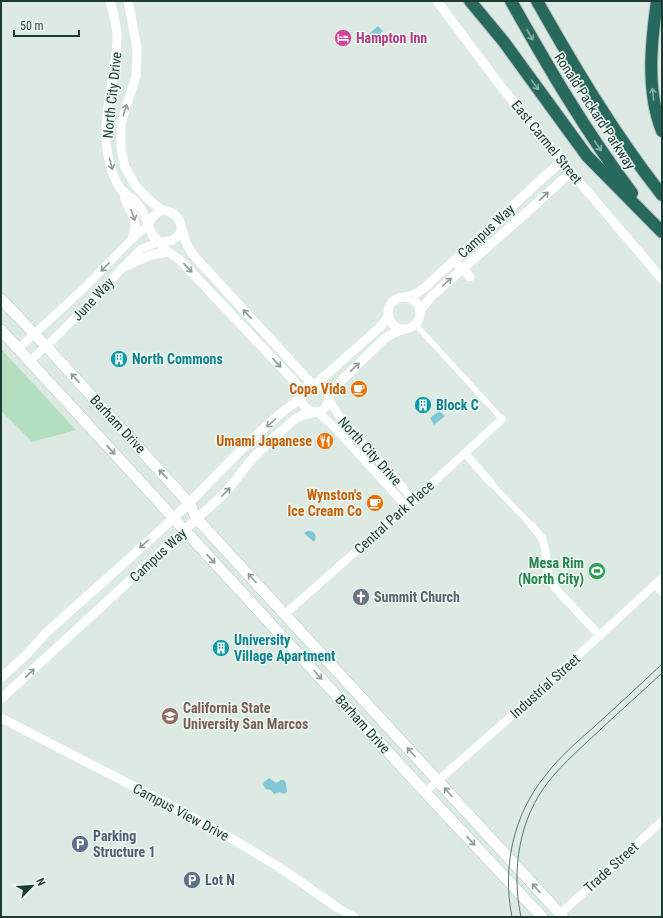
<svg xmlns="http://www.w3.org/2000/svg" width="663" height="918" font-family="'Roboto Condensed',sans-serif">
<rect width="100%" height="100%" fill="#ddeae4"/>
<path fill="#b3debf" d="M1,349L76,430L32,442L1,411Z"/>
<g fill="#7fc7d5">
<path d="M378,26L383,31L372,41L367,36Z"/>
<path d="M439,411L445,416L434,425L430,418Z"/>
<path d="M308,531C314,530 318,536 314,542L304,533Z"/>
<path d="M269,778L276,783L281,780H284L286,783L287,792L284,794L280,792L274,794L271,790L266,789L263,785L264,782Z"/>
</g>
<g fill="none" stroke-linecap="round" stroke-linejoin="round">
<defs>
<g id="secondary">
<path d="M1,299L46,346L189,503L197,519L563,917"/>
<path d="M1,330L425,792L542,917"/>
</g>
<g id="motorway">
<path d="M470,1L504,42L587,156L662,232"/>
<path d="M511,1C548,67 586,132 632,193"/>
<path d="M537,1C575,68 614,134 662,195"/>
<path d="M657,1C651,43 646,91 662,131"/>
</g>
</defs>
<use href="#secondary" stroke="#afcbc1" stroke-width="12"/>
<use href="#motorway" stroke="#bbc4c2" stroke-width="14"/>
<g stroke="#fff" stroke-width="5.5">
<path d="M415,324L502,419"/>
<path d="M490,482L532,526"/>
</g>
<g stroke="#fff" stroke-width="8">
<path d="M18,349L83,289L132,239L148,225"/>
<path d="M30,361L61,332L141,249L159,242"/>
<path d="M329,400L340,417L414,500"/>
<path d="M318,412L335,428L406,506"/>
<path d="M465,453L490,482"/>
<path d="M532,526L542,538L545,549L548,574L555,588L600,636"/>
<path d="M655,584L662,592"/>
<path d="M285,614L414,500L502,419"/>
<path d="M425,792L533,697L662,578"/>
<path d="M338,908L355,917"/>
<path d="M560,914L662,821"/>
</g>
<g stroke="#fff" stroke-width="9">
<path d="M110,1C113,13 118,27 117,40C116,76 102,113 107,149C109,163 114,181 123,192C126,195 130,197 133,199C141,206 145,216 148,225"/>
<path d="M128,1L137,48L136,76L121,123V149L125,167L135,185L148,199L162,210"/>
<path d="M437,1L503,89L571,172L662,279"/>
<path d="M124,192C123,203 134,211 135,223C136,228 133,234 132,239"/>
<path d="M162,210C180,211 189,232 172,240C168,242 163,242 159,242L153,236L148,225C152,218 154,214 162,210Z"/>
<path d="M181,227L187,245L194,256L312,384"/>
<path d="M159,242L168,252L180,260L295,382L302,392"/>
<path d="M458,265L463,268L470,277"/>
<path d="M122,268L151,255L168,252"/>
<path d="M406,297L414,295L424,288L491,227L537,183L562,161"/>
<circle cx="404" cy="313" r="16"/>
<path d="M420,310L432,296L525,214L571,172"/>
<path d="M316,384L380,327L389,316"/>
<path d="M329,396L342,380L385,338L396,332L405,329"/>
<path d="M1,678L27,654L46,633C94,589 144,547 190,502C226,466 260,427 301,398"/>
<path d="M1,699L213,504C219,499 225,493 230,487C239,476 247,464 257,454C269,442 282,430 295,419C305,411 322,416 327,405C332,396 326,385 317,384C298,382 295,408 314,412"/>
<path d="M1,718L170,805L234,840L282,869L338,908"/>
</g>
<use href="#secondary" stroke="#fff" stroke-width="11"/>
<use href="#motorway" stroke="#27695c" stroke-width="12"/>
<g stroke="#57776f" stroke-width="1">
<path d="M512,917C502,868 513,815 545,776C559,757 577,742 595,726C617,706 640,685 662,664"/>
<path d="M521,917C511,871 519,818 549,781C564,762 583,746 601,729C621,710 642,692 662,673"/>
</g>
</g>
<defs><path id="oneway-shaft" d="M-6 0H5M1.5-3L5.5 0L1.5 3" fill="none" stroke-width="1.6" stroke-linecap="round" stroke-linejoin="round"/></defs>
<g stroke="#8ab0a7">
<use href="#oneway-shaft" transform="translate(530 35) rotate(61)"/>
<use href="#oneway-shaft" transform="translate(535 85) rotate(54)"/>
<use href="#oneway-shaft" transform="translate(653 94) rotate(-96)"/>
<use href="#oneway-shaft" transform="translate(598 146) rotate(56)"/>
</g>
<g stroke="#8e9d99">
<use href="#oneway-shaft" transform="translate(125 110) rotate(-73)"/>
<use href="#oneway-shaft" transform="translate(111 164) rotate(75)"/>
<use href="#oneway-shaft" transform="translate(544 196) rotate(-43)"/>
<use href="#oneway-shaft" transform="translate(133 215) rotate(70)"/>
<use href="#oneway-shaft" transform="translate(105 267) rotate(134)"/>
<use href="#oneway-shaft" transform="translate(188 268) rotate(47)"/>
<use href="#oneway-shaft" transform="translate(447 282) rotate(-42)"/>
<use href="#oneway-shaft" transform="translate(247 314) rotate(-133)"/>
<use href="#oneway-shaft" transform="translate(277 363) rotate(47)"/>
<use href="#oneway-shaft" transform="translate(355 367) rotate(-44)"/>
<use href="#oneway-shaft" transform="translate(75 378) rotate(-133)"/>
<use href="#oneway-shaft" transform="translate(271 423) rotate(138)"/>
<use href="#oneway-shaft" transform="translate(111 450) rotate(47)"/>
<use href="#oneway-shaft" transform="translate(163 474) rotate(-133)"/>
<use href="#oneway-shaft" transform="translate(226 492) rotate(-46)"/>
<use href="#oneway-shaft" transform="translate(144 544) rotate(138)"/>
<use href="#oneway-shaft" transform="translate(211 559) rotate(47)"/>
<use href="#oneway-shaft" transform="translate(252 578) rotate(-132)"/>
<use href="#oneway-shaft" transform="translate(30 673) rotate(-43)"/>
<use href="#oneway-shaft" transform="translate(318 675) rotate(48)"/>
<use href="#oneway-shaft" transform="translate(411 752) rotate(-132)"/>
<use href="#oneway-shaft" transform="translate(448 792) rotate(-132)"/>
<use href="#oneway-shaft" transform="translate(471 841) rotate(47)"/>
<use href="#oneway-shaft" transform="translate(536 888) rotate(-132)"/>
</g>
<defs>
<symbol id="hotel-disc" viewBox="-11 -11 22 22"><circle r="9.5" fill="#d1479c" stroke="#edf7f2"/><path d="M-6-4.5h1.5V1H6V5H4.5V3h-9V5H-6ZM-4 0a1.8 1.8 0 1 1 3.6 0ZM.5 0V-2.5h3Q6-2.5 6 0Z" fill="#fff"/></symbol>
<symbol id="building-disc" viewBox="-11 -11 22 22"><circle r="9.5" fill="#0f9aa8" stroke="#edf7f2"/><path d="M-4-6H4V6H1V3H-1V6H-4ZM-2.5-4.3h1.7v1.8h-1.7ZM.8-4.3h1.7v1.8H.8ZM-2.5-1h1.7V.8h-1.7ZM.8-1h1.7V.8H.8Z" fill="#fff"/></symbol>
<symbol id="cafe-disc" viewBox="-11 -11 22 22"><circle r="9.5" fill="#e8710a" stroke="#edf7f2"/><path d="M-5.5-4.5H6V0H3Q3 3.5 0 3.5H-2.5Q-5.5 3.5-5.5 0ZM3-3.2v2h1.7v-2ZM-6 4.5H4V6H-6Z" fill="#fff"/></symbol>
<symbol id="restaurant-disc" viewBox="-11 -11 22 22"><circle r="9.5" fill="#e8710a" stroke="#edf7f2"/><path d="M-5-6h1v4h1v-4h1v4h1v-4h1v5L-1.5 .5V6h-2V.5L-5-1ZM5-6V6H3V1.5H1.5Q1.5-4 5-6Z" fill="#fff"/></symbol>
<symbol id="stadium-disc" viewBox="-11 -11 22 22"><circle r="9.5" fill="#2e9e5b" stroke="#edf7f2"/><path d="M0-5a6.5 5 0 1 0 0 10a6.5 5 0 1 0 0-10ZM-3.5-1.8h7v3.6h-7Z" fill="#fff"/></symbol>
<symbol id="church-disc" viewBox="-11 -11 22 22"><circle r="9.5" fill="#6b7280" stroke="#edf7f2"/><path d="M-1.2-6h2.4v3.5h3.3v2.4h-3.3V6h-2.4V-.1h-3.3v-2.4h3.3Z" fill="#fff"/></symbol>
<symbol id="university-disc" viewBox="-11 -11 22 22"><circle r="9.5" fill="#8d6e63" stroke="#edf7f2"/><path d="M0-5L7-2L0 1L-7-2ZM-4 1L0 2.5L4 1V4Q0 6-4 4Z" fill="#fff"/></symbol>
<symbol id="parking-disc" viewBox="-11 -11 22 22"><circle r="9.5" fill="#5c6f8a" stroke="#edf7f2"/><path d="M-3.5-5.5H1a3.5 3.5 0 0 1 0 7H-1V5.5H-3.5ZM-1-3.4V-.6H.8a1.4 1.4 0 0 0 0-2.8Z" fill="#fff"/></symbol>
</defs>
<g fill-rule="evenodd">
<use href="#hotel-disc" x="333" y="28" width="20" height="20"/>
<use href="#building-disc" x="109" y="349" width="20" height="20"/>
<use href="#cafe-disc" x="349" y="379" width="20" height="20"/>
<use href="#building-disc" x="413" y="395" width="20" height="20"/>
<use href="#restaurant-disc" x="315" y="431" width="20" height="20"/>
<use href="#cafe-disc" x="365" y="493" width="20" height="20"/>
<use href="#stadium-disc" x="587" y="561" width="20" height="20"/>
<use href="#church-disc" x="351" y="587" width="20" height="20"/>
<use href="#building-disc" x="211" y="638" width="20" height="20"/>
<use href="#university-disc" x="160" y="706" width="20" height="20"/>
<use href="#parking-disc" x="70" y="834" width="20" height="20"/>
<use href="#parking-disc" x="182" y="870" width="20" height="20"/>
</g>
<g text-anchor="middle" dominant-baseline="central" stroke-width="3" stroke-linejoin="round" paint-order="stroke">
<g font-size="14" font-weight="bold" fill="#b23c85" stroke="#edf7f2" text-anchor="start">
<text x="356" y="38">Hampton Inn</text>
</g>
<g font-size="14" fill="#1d3b33" stroke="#edf7f2">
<text transform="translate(112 95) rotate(-84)">North City Drive</text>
<text transform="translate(595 111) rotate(57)">Ronald Packard Parkway</text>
<text transform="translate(547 142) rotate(51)">East Carmel Street</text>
<text transform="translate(486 231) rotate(-43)">Campus Way</text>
<text transform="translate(93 299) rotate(-47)">June Way</text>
<text transform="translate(118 424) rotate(47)">Barham Drive</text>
<text transform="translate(370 451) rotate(48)">North City Drive</text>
<text transform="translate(394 517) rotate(-42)">Central Park Place</text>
<text transform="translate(158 555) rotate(-43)">Campus Way</text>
<text transform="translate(545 686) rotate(-42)">Industrial Street</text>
<text transform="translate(363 724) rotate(48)">Barham Drive</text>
<text transform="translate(181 812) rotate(28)">Campus View Drive</text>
<text transform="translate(611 867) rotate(-42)">Trade Street</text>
</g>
<g font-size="14" font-weight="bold" fill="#0d838f" stroke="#edf7f2" text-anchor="start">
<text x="132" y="359">North Commons</text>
<text x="436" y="405">Block C</text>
<text x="234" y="640">University<tspan x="234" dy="16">Village Apartment</tspan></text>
</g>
<g font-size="14" font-weight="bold" fill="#c56008" stroke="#edf7f2" text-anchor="end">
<text x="346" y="389">Copa Vida</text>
<text x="312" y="441">Umami Japanese</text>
<text x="362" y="495">Wynston's<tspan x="362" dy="16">Ice Cream Co</tspan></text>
</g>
<g font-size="14" font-weight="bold" fill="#27864d" stroke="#edf7f2" text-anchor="end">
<text x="584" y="563">Mesa Rim<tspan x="584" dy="16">(North City)</tspan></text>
</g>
<g font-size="14" font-weight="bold" fill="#5b616d" stroke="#edf7f2" text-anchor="start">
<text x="374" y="597">Summit Church</text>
</g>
<g font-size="14" font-weight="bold" fill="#785e54" stroke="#edf7f2" text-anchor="start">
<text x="183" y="708">California State<tspan x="183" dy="16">University San Marcos</tspan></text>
</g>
<g font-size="14" font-weight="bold" fill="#4e5e75" stroke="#edf7f2" text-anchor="start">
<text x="93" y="836">Parking<tspan x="93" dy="16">Structure 1</tspan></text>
<text x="205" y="880">Lot N</text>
</g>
</g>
<rect width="663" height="918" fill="none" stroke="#1d3b33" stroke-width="4"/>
<g transform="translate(32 886) rotate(65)" stroke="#edf7f2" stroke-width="3" paint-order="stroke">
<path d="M0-3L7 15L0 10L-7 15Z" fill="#1d3b33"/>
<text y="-6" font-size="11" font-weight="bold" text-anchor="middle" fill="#1d3b33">N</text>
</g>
<path d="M14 30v6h65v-6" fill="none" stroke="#1d3b33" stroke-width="2"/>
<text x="20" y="30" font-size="12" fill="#1d3b33" stroke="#edf7f2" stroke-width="3" paint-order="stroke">50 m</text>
</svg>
